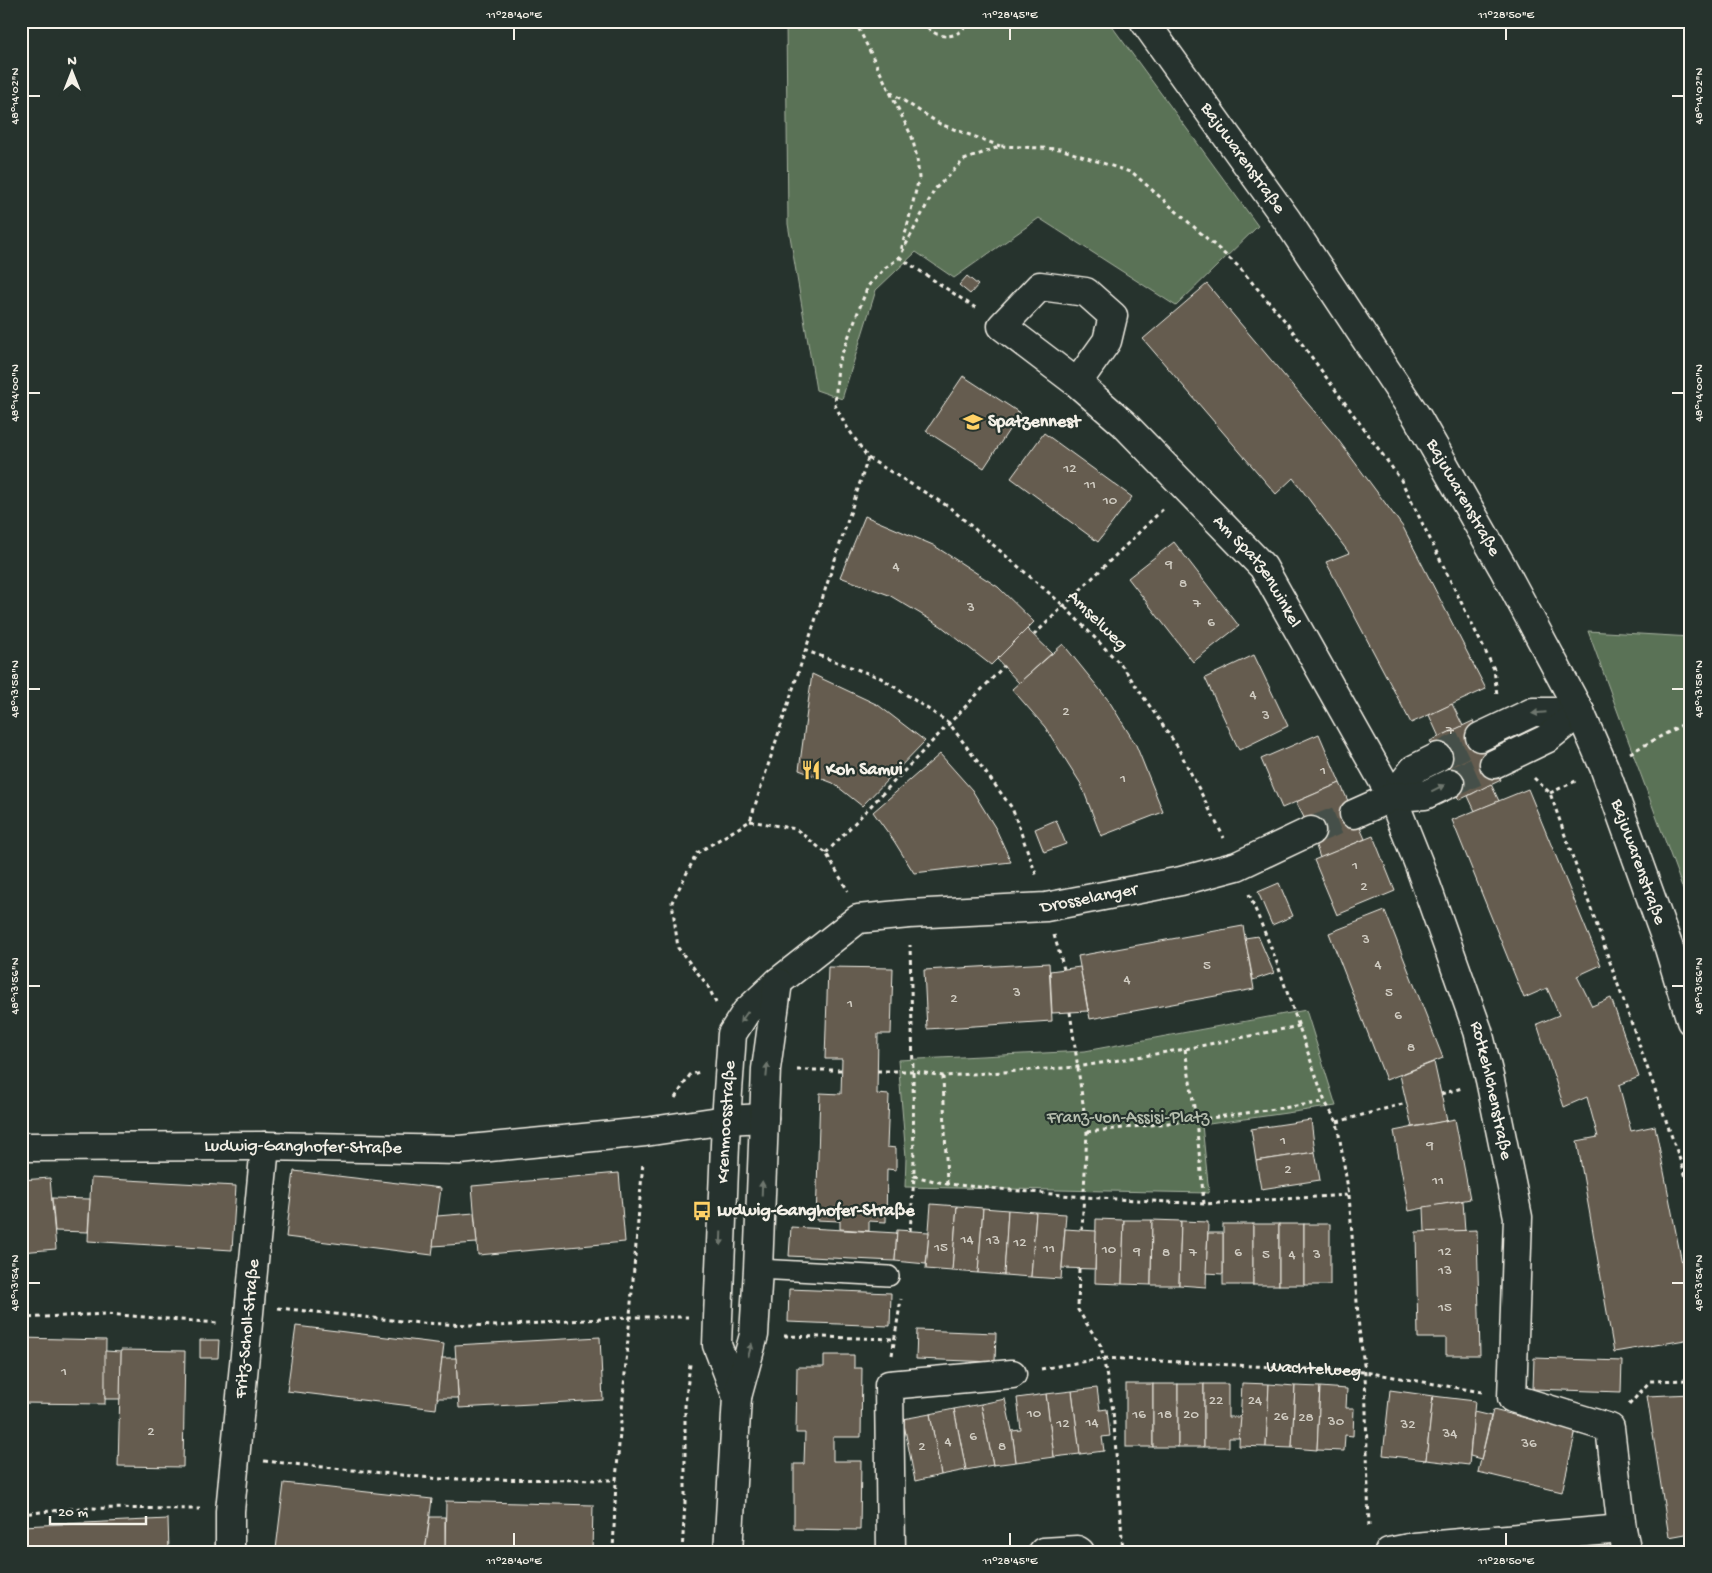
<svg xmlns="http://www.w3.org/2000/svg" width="1712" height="1573" font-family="'Gochi Hand',sans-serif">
<rect width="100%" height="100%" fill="#26332d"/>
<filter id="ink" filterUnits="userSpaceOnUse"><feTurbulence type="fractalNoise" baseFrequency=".02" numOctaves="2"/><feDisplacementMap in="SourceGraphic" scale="10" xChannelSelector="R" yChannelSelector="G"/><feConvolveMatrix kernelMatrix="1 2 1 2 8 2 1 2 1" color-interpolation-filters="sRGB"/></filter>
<g filter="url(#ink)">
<g fill="#5a7257" stroke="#a7b2a0">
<path d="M786,21H1108L1258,226L1176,306L1039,218L954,278L916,252L876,290L842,399L816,390L788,224Z"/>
<path d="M1588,631L1691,637V911Z"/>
<path d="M1306,1010L1336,1106L1202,1125L1209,1193L905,1187L906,1157L898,1060L1085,1051Z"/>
</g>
<g fill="#655c4f" stroke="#f4f1e8">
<path d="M967,276L978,285L970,294L959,285Z"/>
<path d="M1207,284L1336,437L1403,527L1486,689L1411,723L1326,562L1349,553L1293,478L1276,494L1143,339Z"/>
<path d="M963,376L1020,413L984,468L926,431Z"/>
<path d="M1044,433L1132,497L1098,542L1011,478Z"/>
<path d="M865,516L933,545L998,587L1034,622L991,665L941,626L889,595L840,577Z"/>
<path d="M1174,542L1239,626L1193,662L1128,578Z"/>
<path d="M1027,629L1052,653L1019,683L997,659Z"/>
<path d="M1063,644L1109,701L1136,745L1163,812L1101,836L1081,784L1045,727L1012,689Z"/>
<path d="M1254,655L1288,726L1239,750L1205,678Z"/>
<path d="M812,674L878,705L925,741L862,806L833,783L799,770Z"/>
<path d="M1452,704L1463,726L1439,737L1429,715Z"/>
<path d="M1473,721L1501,780L1459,800L1430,741Z"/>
<path d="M1319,734L1340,783L1282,808L1261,759Z"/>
<path d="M940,754L972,790L996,829L1011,862L914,873L894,841L873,812Z"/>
<path d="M1340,783L1365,839L1320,858L1311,831L1296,802Z"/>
<path d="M1491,784L1499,801L1475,811L1468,796Z"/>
<path d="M1528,789L1601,965L1577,976L1592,1006L1611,998L1639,1077L1619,1085L1631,1131L1655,1126L1691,1309V1339L1614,1352L1577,1141L1598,1137L1587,1097L1564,1107L1537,1024L1559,1015L1547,988L1524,998L1452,820Z"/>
<path d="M1056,820L1066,844L1044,852L1035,829Z"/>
<path d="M1373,836L1395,891L1337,915L1314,860Z"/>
<path d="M1279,883L1293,916L1272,925L1258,892Z"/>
<path d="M1385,911L1443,1058L1386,1080L1329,933Z"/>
<path d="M1243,926L1254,989L1090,1019L1078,956Z"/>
<path d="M1258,936L1274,973L1253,980L1245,938Z"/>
<path d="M1049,963L1052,1021L927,1029L924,970Z"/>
<path d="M828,967L893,968L891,1034H878L877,1094L889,1095L887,1147L896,1148V1170L887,1169L886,1222L869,1221V1231L840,1229V1221L816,1220L820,1093L841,1094L842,1059H825Z"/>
<path d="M1080,967L1088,1011L1052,1013L1050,971Z"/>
<path d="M1434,1062L1447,1121L1412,1127L1400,1075Z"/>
<path d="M1455,1119L1470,1199L1409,1211L1394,1131Z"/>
<path d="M1311,1120L1315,1152L1256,1161L1251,1129Z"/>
<path d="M1315,1152L1320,1180L1261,1189L1256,1161Z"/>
<path d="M294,1171L441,1188L432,1255L286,1237Z"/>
<path d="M619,1173L625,1242L478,1255L472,1186Z"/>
<path d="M50,1178L56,1249L21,1252V1180Z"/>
<path d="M91,1178L236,1186L232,1250L88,1241Z"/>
<path d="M52,1198L90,1199L88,1232L55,1231Z"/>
<path d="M1463,1201L1465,1231L1425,1232L1424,1207Z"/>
<path d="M931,1204L957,1206L952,1271L926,1269Z"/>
<path d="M957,1206L983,1208L978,1273L952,1271Z"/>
<path d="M983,1208L1008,1210L1004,1275L978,1273Z"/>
<path d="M1008,1210L1036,1212L1031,1277L1004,1275Z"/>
<path d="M1036,1212L1066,1214L1061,1279L1031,1277Z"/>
<path d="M474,1213L477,1243L433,1246L437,1216Z"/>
<path d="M1096,1219L1124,1220L1122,1284L1095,1283Z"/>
<path d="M1124,1220H1152L1151,1285L1122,1284Z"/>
<path d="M1152,1220L1181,1221L1179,1285H1151Z"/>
<path d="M1181,1221L1208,1222L1206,1287L1179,1285Z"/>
<rect x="1223" y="1224" width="30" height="61"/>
<rect x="1253" y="1224" width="26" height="61"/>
<rect x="1279" y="1224" width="25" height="61"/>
<rect x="1304" y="1224" width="26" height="61"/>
<path d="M791,1227L897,1233L895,1261L789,1256Z"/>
<path d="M1065,1229L1096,1231L1095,1269L1062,1268Z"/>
<path d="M897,1230L929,1232L926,1264L895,1261Z"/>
<path d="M1477,1230L1480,1355H1446V1338H1418L1416,1232Z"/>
<path d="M1208,1233H1223V1274L1206,1273Z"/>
<path d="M789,1289L891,1293L890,1326L788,1322Z"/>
<path d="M296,1326L444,1344L436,1409L287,1391Z"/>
<path d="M917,1330L996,1333L995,1362L916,1359Z"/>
<path d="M600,1337L603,1400L459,1408L455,1345Z"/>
<path d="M21,1338L106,1340L105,1404L21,1403Z"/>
<path d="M200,1340H219L218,1358H200Z"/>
<path d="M121,1350L185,1351L183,1467L118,1466Z"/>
<path d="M105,1351L121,1352L120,1399H105Z"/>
<path d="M824,1355H854V1368H862L861,1437H833V1461H861L860,1530L794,1529V1464H804L805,1433H796L797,1367H824Z"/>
<path d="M442,1358H456L458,1398H437Z"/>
<path d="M1534,1358L1622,1361L1621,1392L1533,1389Z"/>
<path d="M1242,1383L1269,1384L1266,1447L1239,1446Z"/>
<rect x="1126" y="1384" width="27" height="63"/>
<rect x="1153" y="1384" width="25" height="63"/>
<rect x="1178" y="1384" width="26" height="63"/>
<path d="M1204,1384H1228V1417H1241L1239,1438H1229V1447H1204Z"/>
<path d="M1269,1384L1295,1386L1292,1448L1266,1447Z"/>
<path d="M1295,1386L1320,1387L1317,1450L1292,1448Z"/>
<path d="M1320,1387L1347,1389L1346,1408H1354L1353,1436L1345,1435L1344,1451L1317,1450Z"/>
<path d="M1097,1388L1100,1410L1107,1409L1110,1436L1102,1437L1104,1451L1080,1454L1072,1391Z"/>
<path d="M1390,1390L1433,1396L1426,1460L1383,1455Z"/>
<path d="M1072,1391L1080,1454L1054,1457L1046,1394Z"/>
<path d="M1046,1394L1054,1457L1016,1462L1012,1431L1021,1430L1017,1398Z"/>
<path d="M1691,1394V1533L1669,1537L1647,1396Z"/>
<path d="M1433,1396L1475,1401L1469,1465L1426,1460Z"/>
<path d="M1005,1399L1012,1431L1016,1462L993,1465L981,1404Z"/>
<path d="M981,1404L993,1465L966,1470L954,1409Z"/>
<path d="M954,1409L966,1470L941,1475L930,1414Z"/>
<path d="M1493,1410L1576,1430L1562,1492L1478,1472Z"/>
<path d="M1474,1412L1491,1416L1481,1459L1470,1456Z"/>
<path d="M930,1414L941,1475L915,1481L903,1419Z"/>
<path d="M284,1483L432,1499L425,1552H302L276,1549Z"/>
<path d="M446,1501L593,1505L592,1552H445Z"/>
<path d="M430,1517H445V1552H425Z"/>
<path d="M168,1519L169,1552H24L22,1526Z"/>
<path d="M23,1534L24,1552H21V1535Z"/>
</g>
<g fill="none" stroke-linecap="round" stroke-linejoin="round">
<g stroke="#455049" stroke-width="28" stroke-dasharray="28 14" stroke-linecap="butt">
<path d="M1438,757L1480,737"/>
<path d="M1450,783L1494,764"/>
<path d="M1311,831L1354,814"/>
</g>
<defs>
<path id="service" d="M758,1269L889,1276"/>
<g id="minor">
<path id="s2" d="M1077,383L1107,341L1113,316L1086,292L1040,286L1002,326L1077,383L1123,423L1263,567L1392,797L1418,862L1478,1031L1490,1080L1518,1217L1512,1398L1610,1428L1622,1529L1627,1552"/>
<path d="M1480,737L1533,712H1580"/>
<path d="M1494,764L1546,739L1580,712"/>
<path d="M1392,797L1414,769L1438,757"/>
<path d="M1354,814L1392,797L1425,795L1450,783"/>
<path id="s3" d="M21,1147L265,1146L459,1150L645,1132L726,1120L764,1118"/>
<path id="s4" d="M737,1397L717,1345L718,1318L726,1120L732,1034L746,1012L778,982L858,919L909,914L1046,907L1181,881L1237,866L1311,831"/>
<path id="s5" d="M230,1552V1511L265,1146"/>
<path d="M728,1552L737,1397L754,1335L758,1269L766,1069L778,982"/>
<path d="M891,1552L889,1385L1012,1374"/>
<path d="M1043,1552L1077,1550L1080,1552"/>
<path d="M1389,1552L1414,1547L1622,1529"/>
</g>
<g id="secondary">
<path id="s6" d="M1144,21L1287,220L1417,417L1503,568L1580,712L1604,767L1669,948L1691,1021"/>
</g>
</defs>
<use href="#service" stroke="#f4f1e8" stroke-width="22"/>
<use href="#minor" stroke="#f4f1e8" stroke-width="31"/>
<use href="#secondary" stroke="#f4f1e8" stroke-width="31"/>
<g stroke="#f4f1e8" stroke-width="3" stroke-dasharray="4 4" stroke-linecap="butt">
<path d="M855,21L912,137L917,158L919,178L901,251"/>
<path d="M923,21C933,40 959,42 968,21"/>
<path d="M890,92L940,124L1000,146"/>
<path d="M899,257L977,309"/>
<path d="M868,458L949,507L1063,605L1123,667L1177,746L1224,838"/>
<path d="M1034,635L1164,508"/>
<path d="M804,650L881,678L949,723L1012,808L1037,877"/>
<path d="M1630,753L1691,720"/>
<path d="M1534,778L1550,793L1691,1191"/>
<path d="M1550,793L1578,780"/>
<path d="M750,821L796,829L826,853L848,891"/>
<path d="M826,853L1004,666"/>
<path d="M1249,894L1276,960L1325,1102L1337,1122L1349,1195L1204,1204L1083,1197L947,1184L914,1176L913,1071L943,1076L1077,1067L1185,1049L1299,1026"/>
<path d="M1054,935L1064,969"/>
<path d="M716,1003L708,986L678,948L672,902L697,853L750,821L868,458L845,424L835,405L838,364L868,286L885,268L899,258L935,189L964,160L1001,146L1060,149L1133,173L1238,266L1286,322L1401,480L1494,669L1497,695"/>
<path d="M1070,1012L1087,1132L1082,1230"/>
<path d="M1185,1049L1196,1120L1204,1204"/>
<path d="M797,1070H841"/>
<path d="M877,1071H913L910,945"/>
<path d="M943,1076L947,1184"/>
<path d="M1441,1094L1462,1088"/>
<path d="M675,1098L690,1075L699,1072"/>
<path d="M1337,1122L1406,1103"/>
<path d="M1087,1132L1196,1120L1325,1102"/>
<path d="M1349,1195L1359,1329L1365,1372L1369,1529"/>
<path d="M910,1231L914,1177"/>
<path d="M1079,1269L1078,1310L1101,1346L1113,1410L1123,1552"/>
<path d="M278,1308L420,1323L497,1326L629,1317H688"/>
<path d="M21,1318L107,1314L218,1323"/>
<path d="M784,1336L894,1339"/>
<path d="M892,1355L901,1299"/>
<path id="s1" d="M1041,1369L1104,1358L1365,1372L1482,1392"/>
<path d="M1629,1405L1650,1381L1691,1380"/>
<path d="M264,1461L441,1479L616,1480"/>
<path d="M21,1514L81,1508L200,1509"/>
<path d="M613,1552L616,1480L643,1162"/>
<path d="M682,1552L685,1503V1406L690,1364"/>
</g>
<use href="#service" stroke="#26332d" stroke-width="19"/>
<use href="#minor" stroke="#26332d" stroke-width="28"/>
<use href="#secondary" stroke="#26332d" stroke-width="28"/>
</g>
<defs><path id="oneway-solid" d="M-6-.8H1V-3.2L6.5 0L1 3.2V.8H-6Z" transform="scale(1.25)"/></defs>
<g fill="#6e766e">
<use href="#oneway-solid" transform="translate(1539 713) rotate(175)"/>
<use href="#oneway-solid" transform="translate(1438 788) rotate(-26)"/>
<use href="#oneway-solid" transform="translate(744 1017) rotate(126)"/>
<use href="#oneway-solid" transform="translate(767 1070) rotate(-85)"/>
<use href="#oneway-solid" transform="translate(762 1188) rotate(-88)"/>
<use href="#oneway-solid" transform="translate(721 1239) rotate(92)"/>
<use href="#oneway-solid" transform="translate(750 1350) rotate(-75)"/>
</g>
</g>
<path fill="none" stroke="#f4f1e8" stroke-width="2" d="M514,28V40M1010,28V40M1506,28V40M28,96H40M1672,96H1684M28,393H40M1672,393H1684M28,689H40M1672,689H1684M28,986H40M1672,986H1684M28,1283H40M1672,1283H1684M514,1533V1546M1010,1533V1546M1506,1533V1546"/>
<defs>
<symbol id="school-bare" viewBox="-9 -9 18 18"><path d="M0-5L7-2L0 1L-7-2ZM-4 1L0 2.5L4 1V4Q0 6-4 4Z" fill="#ffd166" stroke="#26332d" stroke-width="2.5" paint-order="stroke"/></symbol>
<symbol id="restaurant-bare" viewBox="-9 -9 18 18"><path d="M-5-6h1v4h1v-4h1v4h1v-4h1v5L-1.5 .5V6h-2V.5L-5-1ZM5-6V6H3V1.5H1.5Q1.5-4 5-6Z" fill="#ffd166" stroke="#26332d" stroke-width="2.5" paint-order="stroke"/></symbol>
<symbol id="bus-bare" viewBox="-9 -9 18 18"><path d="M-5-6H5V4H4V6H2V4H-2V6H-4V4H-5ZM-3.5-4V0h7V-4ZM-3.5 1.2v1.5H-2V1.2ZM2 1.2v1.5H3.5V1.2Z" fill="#ffd166" stroke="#26332d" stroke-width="2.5" paint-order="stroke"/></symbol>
</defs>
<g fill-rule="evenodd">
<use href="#school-bare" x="959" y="408" width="28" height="28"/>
<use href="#restaurant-bare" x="797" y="756" width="28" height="28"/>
<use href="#bus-bare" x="688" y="1197" width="28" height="28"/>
</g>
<g text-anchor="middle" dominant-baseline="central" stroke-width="4.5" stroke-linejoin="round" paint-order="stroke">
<g font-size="15" fill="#d0ccc2">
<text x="1070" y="469">12</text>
<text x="1090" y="485">11</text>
<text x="1110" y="501">10</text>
<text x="1169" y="565">9</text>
<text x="896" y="567">4</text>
<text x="1183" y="584">8</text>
<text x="1197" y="604">7</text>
<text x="971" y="608">3</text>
<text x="1211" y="623">6</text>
<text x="1253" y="695">4</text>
<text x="1066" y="712">2</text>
<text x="1266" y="716">3</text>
<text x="1450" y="731">7</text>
<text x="1323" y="771">1</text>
<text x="1123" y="779">1</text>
<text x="1355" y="866">1</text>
<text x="1364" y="887">2</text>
<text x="1366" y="940">3</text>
<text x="1378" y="965">4</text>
<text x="1207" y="966">5</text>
<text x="1127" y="980">4</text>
<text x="1017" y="993">3</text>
<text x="1389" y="993">5</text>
<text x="954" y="999">2</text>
<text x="850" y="1004">1</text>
<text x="1398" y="1016">6</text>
<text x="1411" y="1048">8</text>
<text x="1283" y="1141">1</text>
<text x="1430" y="1146">9</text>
<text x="1288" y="1170">2</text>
<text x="1438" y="1181">11</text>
<text x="967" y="1240">14</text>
<text x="993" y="1241">13</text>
<text x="1020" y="1243">12</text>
<text x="941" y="1248">15</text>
<text x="1049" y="1249">11</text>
<text x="1109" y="1250">10</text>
<text x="1137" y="1252">9</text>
<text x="1445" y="1252">12</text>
<text x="1166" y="1253">8</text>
<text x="1193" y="1253">7</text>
<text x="1238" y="1253">6</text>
<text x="1266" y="1255">5</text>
<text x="1292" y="1255">4</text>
<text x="1317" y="1255">3</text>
<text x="1445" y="1271">13</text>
<text x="1445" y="1308">15</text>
<text x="64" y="1372">1</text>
<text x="1216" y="1401">22</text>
<text x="1255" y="1401">24</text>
<text x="1034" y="1414">10</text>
<text x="1139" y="1415">16</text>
<text x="1165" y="1415">18</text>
<text x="1191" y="1415">20</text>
<text x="1281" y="1417">26</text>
<text x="1306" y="1418">28</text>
<text x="1336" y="1422">30</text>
<text x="1092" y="1423">14</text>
<text x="1063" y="1424">12</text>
<text x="1408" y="1425">32</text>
<text x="151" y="1432">2</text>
<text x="1450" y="1434">34</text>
<text x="973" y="1437">6</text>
<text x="948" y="1442">4</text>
<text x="1529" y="1444">36</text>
<text x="922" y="1447">2</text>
<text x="1002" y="1447">8</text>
</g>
<g font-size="18" fill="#f4f1e8" stroke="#26332d">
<text stroke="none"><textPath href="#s6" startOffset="169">Bajuwarenstraße</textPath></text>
<text stroke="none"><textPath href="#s6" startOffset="574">Bajuwarenstraße</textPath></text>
<text stroke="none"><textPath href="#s2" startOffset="571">Am Spatzenwinkel</textPath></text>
<text transform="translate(1097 621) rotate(45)">Amselweg</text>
<text stroke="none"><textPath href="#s6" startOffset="979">Bajuwarenstraße</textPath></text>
<text stroke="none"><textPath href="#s4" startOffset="771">Drosselanger</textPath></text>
<text stroke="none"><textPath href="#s2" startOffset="1145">Rotkehlchenstraße</textPath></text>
<text stroke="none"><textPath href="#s4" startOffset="279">Krenmoosstraße</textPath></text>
<text stroke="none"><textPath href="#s3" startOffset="282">Ludwig-Ganghofer-Straße</textPath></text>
<text stroke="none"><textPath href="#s5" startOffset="224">Fritz-Scholl-Straße</textPath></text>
<text stroke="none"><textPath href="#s1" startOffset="274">Wachtelweg</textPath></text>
</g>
<g font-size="18" font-weight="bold" fill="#f4f1e8" stroke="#26332d" text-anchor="start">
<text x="988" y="422">Spatzennest</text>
<text x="826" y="770">Koh Samui</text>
<text x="717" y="1211">Ludwig-Ganghofer-Straße</text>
</g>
<g font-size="18" fill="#b6beae" stroke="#26332d">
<text x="1128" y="1118">Franz-von-Assisi-Platz</text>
</g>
</g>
<rect width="1712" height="1573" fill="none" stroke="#26332d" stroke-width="55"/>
<g transform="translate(72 72)" stroke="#26332d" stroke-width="4" paint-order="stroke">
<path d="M0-4L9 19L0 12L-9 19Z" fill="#f4f1e8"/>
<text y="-8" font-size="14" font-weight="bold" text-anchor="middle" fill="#f4f1e8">N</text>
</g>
<path d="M50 1516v8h96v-8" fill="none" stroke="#f4f1e8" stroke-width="2.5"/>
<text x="58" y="1516" font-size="15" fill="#f4f1e8" stroke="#26332d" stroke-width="4" paint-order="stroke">20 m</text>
<rect x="28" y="28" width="1656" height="1518" fill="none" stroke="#f4f1e8" stroke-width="2"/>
<g font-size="12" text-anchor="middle" fill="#f4f1e8">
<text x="514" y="18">11°28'40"E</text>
<text x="1010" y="18">11°28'45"E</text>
<text x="1506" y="18">11°28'50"E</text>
<text transform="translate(14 96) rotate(-90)" y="4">48°14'02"N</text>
<text transform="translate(1698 96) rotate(-90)" y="4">48°14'02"N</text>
<text transform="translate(14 393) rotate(-90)" y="4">48°14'00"N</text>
<text transform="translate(1698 393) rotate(-90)" y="4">48°14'00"N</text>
<text transform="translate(14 689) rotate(-90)" y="4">48°13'58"N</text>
<text transform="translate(1698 689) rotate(-90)" y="4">48°13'58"N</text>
<text transform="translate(14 986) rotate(-90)" y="4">48°13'56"N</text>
<text transform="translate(1698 986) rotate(-90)" y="4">48°13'56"N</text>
<text transform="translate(14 1283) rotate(-90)" y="4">48°13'54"N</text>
<text transform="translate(1698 1283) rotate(-90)" y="4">48°13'54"N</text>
<text x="514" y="1564">11°28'40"E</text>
<text x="1010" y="1564">11°28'45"E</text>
<text x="1506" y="1564">11°28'50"E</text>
</g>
</svg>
